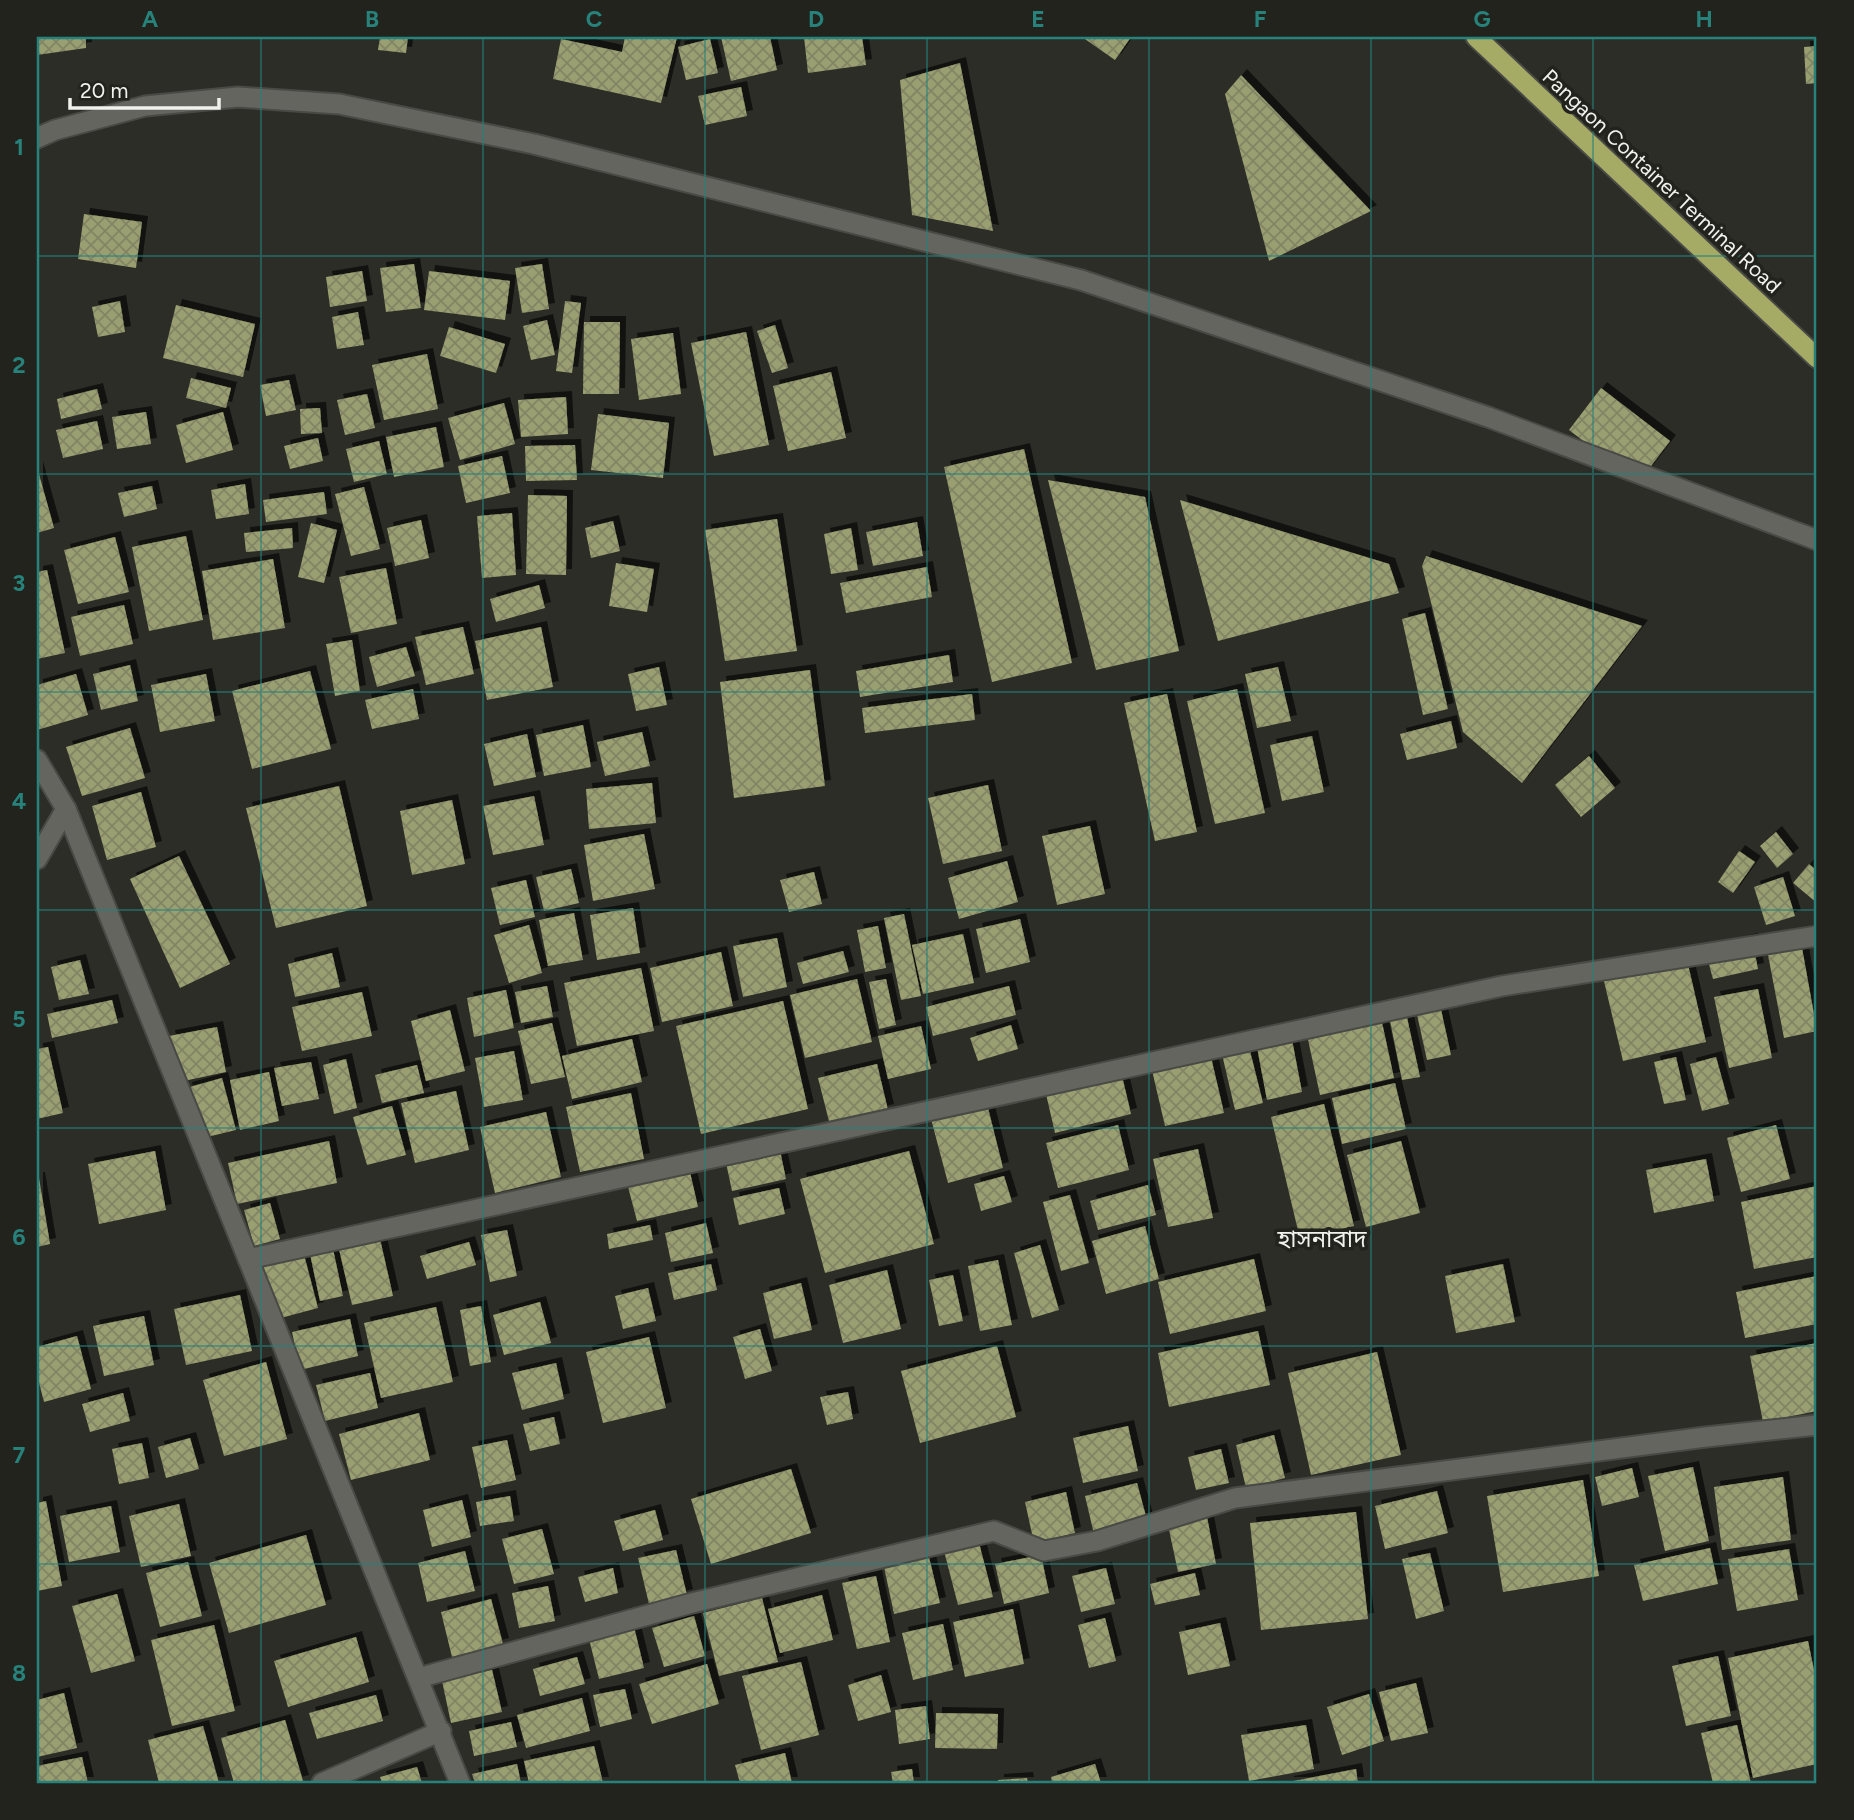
<svg xmlns="http://www.w3.org/2000/svg" width="1854" height="1820" font-family="Figtree,'Noto Sans Bengali',sans-serif">
<defs>
<pattern id="building-cross-hatch" width="8" height="8" patternUnits="userSpaceOnUse" patternTransform="scale(1.75)"><rect width="8" height="8" fill="#9a9f71"/><path d="M0 0l8 8M0 8l8-8" fill="none" stroke="#818564"/></pattern>
<filter id="shadow"><feDropShadow dx="6" dy="-6" stdDeviation="0" flood-color="#0009"/></filter>
</defs>
<rect width="100%" height="100%" fill="#2c2d27"/>
<g fill="url(#building-cross-hatch)" filter="url(#shadow)">
<path d="M37,37H86V48L37,55Z"/>
<path d="M380,37H408L406,53L378,50Z"/>
<path d="M625,37H677L661,103L553,79L561,39L622,52Z"/>
<path d="M721,37H770L777,70L731,81Z"/>
<path d="M804,37H862L866,65L808,73Z"/>
<path d="M1082,37H1131L1115,60Z"/>
<path d="M710,39L718,73L686,80L678,47Z"/>
<path d="M1817,46V83L1806,84L1804,47Z"/>
<path d="M960,63L993,231L912,215L900,80Z"/>
<path d="M1241,75L1371,211L1269,261L1225,94Z"/>
<path d="M741,87L747,116L705,125L698,96Z"/>
<path d="M84,214L142,222L136,268L78,259Z"/>
<path d="M414,264L421,308L386,312L380,268Z"/>
<path d="M542,264L549,309L522,313L515,268Z"/>
<path d="M362,271L367,301L330,307L326,277Z"/>
<path d="M429,271L510,281L505,320L424,310Z"/>
<path d="M120,301L125,332L98,337L92,307Z"/>
<path d="M565,301L581,303L572,373L556,371Z"/>
<path d="M176,305L255,324L243,377L163,358Z"/>
<path d="M358,312L364,345L337,349L332,317Z"/>
<path d="M547,320L555,355L531,360L523,326Z"/>
<path d="M584,322H620L619,394H583Z"/>
<path d="M775,325L788,368L772,373L757,331Z"/>
<path d="M449,327L505,344L496,373L440,356Z"/>
<path d="M746,332L769,445L714,456L691,343Z"/>
<path d="M673,333L681,394L639,400L631,339Z"/>
<path d="M427,354L438,409L384,420L372,365Z"/>
<path d="M831,372L846,438L788,451L773,386Z"/>
<path d="M191,378L231,388L226,408L186,398Z"/>
<path d="M289,380L296,410L266,416L260,385Z"/>
<path d="M1601,388L1670,441L1638,483L1569,430Z"/>
<path d="M97,389L102,409L61,419L57,399Z"/>
<path d="M367,394L375,428L345,435L337,400Z"/>
<path d="M566,397L568,434L521,437L518,400Z"/>
<path d="M504,403L515,444L460,460L448,418Z"/>
<path d="M320,408L322,433L301,434L300,409Z"/>
<path d="M146,412L151,444L117,449L112,417Z"/>
<path d="M223,412L233,450L186,463L176,425Z"/>
<path d="M598,414L669,423L663,478L591,470Z"/>
<path d="M97,421L103,449L63,458L56,430Z"/>
<path d="M436,427L444,467L394,477L386,437Z"/>
<path d="M318,438L323,461L290,469L284,446Z"/>
<path d="M379,441L387,474L354,482L346,449Z"/>
<path d="M575,445L577,480L526,481L525,446Z"/>
<path d="M1024,449L1072,663L992,682L944,467Z"/>
<path d="M502,456L510,493L466,503L458,466Z"/>
<path d="M37,467L54,528L37,533Z"/>
<path d="M1048,480L1145,497L1179,651L1096,670Z"/>
<path d="M245,484L249,514L216,519L211,490Z"/>
<path d="M152,486L157,509L124,517L118,493Z"/>
<path d="M364,487L380,549L351,556L335,494Z"/>
<path d="M324,492L327,514L266,522L263,500Z"/>
<path d="M528,495L567,496L566,575L526,574Z"/>
<path d="M1180,500L1389,564L1399,593L1218,641Z"/>
<path d="M512,513L516,575L482,578L477,516Z"/>
<path d="M777,519L797,651L725,661L705,530Z"/>
<path d="M421,520L429,558L395,566L387,528Z"/>
<path d="M613,521L620,551L591,558L585,528Z"/>
<path d="M917,522L923,556L873,566L866,532Z"/>
<path d="M311,523L337,530L324,583L298,577Z"/>
<path d="M292,528L293,548L246,552L244,533Z"/>
<path d="M851,528L858,570L831,574L824,534Z"/>
<path d="M186,536L203,620L149,631L132,547Z"/>
<path d="M115,537L129,592L78,604L64,550Z"/>
<path d="M1426,556L1642,626L1522,783L1463,732L1422,566Z"/>
<path d="M273,559L285,628L213,640L202,571Z"/>
<path d="M616,563L654,569L647,612L609,606Z"/>
<path d="M927,567L932,597L846,613L840,583Z"/>
<path d="M386,568L397,624L351,633L339,577Z"/>
<path d="M47,570L65,653L37,659V572Z"/>
<path d="M539,585L545,608L496,622L490,599Z"/>
<path d="M124,605L133,644L80,656L71,617Z"/>
<path d="M1425,613L1448,709L1423,715L1402,619Z"/>
<path d="M463,627L474,674L426,685L415,637Z"/>
<path d="M541,627L553,687L487,700L475,641Z"/>
<path d="M352,640L360,691L335,696L326,644Z"/>
<path d="M406,647L415,676L377,687L369,657Z"/>
<path d="M949,655L953,682L860,697L856,671Z"/>
<path d="M130,665L138,701L101,710L93,674Z"/>
<path d="M659,667L667,705L636,711L628,674Z"/>
<path d="M1278,667L1291,721L1257,728L1245,674Z"/>
<path d="M810,670L825,786L734,798L720,682Z"/>
<path d="M310,671L331,749L252,769L232,691Z"/>
<path d="M76,674L88,715L37,730V685Z"/>
<path d="M206,674L215,721L160,732L151,685Z"/>
<path d="M413,689L419,719L372,729L365,700Z"/>
<path d="M1237,689L1265,813L1215,824L1187,701Z"/>
<path d="M972,694L975,720L865,733L862,708Z"/>
<path d="M1167,694L1197,832L1155,841L1124,703Z"/>
<path d="M1451,721L1457,748L1407,760L1400,734Z"/>
<path d="M583,725L591,767L544,776L536,735Z"/>
<path d="M130,728L145,778L82,796L66,747Z"/>
<path d="M642,732L650,766L605,776L597,742Z"/>
<path d="M527,734L536,777L494,786L484,744Z"/>
<path d="M1312,736L1324,792L1282,801L1270,745Z"/>
<path d="M1589,756L1615,788L1581,817L1555,785Z"/>
<path d="M652,783L656,823L589,829L586,789Z"/>
<path d="M988,785L1002,851L943,864L928,798Z"/>
<path d="M339,786L367,906L276,928L246,808Z"/>
<path d="M141,792L156,847L107,860L92,806Z"/>
<path d="M534,796L544,845L493,855L483,806Z"/>
<path d="M452,800L465,864L412,875L400,811Z"/>
<path d="M1090,826L1105,894L1057,905L1042,836Z"/>
<path d="M1776,832L1793,854L1777,868L1760,846Z"/>
<path d="M644,834L655,889L593,901L584,845Z"/>
<path d="M1739,851L1755,862L1733,893L1718,882Z"/>
<path d="M179,856L230,964L180,988L130,879Z"/>
<path d="M1007,861L1018,902L959,919L948,878Z"/>
<path d="M1809,864L1817,871V903L1793,883Z"/>
<path d="M571,869L579,903L544,911L536,877Z"/>
<path d="M814,872L822,904L789,912L780,880Z"/>
<path d="M1783,877L1795,916L1766,925L1754,887Z"/>
<path d="M526,880L535,917L500,925L491,888Z"/>
<path d="M633,908L640,953L597,960L590,915Z"/>
<path d="M574,913L583,960L548,966L539,920Z"/>
<path d="M904,914L921,996L901,1000L884,918Z"/>
<path d="M1020,919L1030,962L986,973L976,929Z"/>
<path d="M529,925L542,973L509,983L494,935Z"/>
<path d="M878,926L886,968L865,972L857,930Z"/>
<path d="M963,934L974,983L923,994L912,945Z"/>
<path d="M777,938L787,987L743,997L733,946Z"/>
<path d="M1752,939L1758,969L1713,979L1705,950Z"/>
<path d="M1802,948L1817,1031L1784,1038L1768,955Z"/>
<path d="M843,951L849,972L803,984L797,963Z"/>
<path d="M721,952L733,1006L662,1022L650,968Z"/>
<path d="M332,953L340,987L295,997L288,964Z"/>
<path d="M1686,956L1706,1042L1623,1061L1603,977Z"/>
<path d="M80,960L89,994L59,1000L51,967Z"/>
<path d="M641,968L654,1031L577,1046L564,983Z"/>
<path d="M857,979L872,1042L805,1058L790,995Z"/>
<path d="M886,979L896,1025L879,1029L869,982Z"/>
<path d="M547,986L553,1017L521,1023L515,992Z"/>
<path d="M1009,986L1016,1015L933,1036L926,1007Z"/>
<path d="M1758,989L1772,1058L1729,1068L1714,997Z"/>
<path d="M506,990L514,1028L474,1037L467,998Z"/>
<path d="M362,992L372,1036L302,1051L292,1007Z"/>
<path d="M112,1000L118,1023L52,1038L47,1014Z"/>
<path d="M783,1001L808,1109L701,1134L676,1026Z"/>
<path d="M1440,1005L1451,1055L1427,1060L1416,1010Z"/>
<path d="M450,1010L465,1071L426,1081L411,1021Z"/>
<path d="M1406,1013L1420,1077L1402,1080L1389,1016Z"/>
<path d="M1381,1018L1394,1078L1320,1095L1307,1035Z"/>
<path d="M552,1023L565,1077L531,1084L518,1031Z"/>
<path d="M1011,1025L1018,1049L978,1061L970,1038Z"/>
<path d="M921,1026L931,1069L888,1079L878,1036Z"/>
<path d="M217,1027L226,1072L179,1082L169,1036Z"/>
<path d="M632,1039L642,1082L572,1099L562,1056Z"/>
<path d="M1292,1040L1302,1092L1267,1100L1257,1047Z"/>
<path d="M1248,1043L1263,1103L1235,1110L1221,1050Z"/>
<path d="M48,1047L63,1113L37,1119V1049Z"/>
<path d="M514,1051L523,1100L484,1107L475,1058Z"/>
<path d="M1210,1053L1224,1113L1165,1126L1151,1066Z"/>
<path d="M1676,1057L1686,1100L1664,1104L1654,1062Z"/>
<path d="M1716,1057L1729,1104L1702,1111L1690,1064Z"/>
<path d="M346,1059L357,1108L334,1114L323,1065Z"/>
<path d="M311,1062L319,1099L282,1106L274,1068Z"/>
<path d="M877,1064L888,1110L830,1125L818,1078Z"/>
<path d="M417,1065L424,1093L382,1103L375,1075Z"/>
<path d="M269,1072L279,1121L240,1130L230,1080Z"/>
<path d="M1122,1076L1131,1114L1055,1133L1046,1094Z"/>
<path d="M222,1078L236,1130L199,1139L186,1088Z"/>
<path d="M1395,1083L1406,1129L1342,1144L1332,1098Z"/>
<path d="M456,1091L469,1150L415,1163L401,1103Z"/>
<path d="M631,1093L644,1159L580,1172L566,1107Z"/>
<path d="M987,1104L1003,1168L948,1183L931,1119Z"/>
<path d="M1324,1104L1354,1226L1300,1239L1271,1117Z"/>
<path d="M392,1106L406,1155L367,1165L353,1117Z"/>
<path d="M546,1112L561,1177L495,1193L480,1127Z"/>
<path d="M1118,1125L1129,1170L1058,1188L1046,1143Z"/>
<path d="M1776,1125L1790,1179L1741,1192L1727,1138Z"/>
<path d="M329,1141L337,1183L237,1204L228,1163Z"/>
<path d="M1401,1141L1420,1213L1366,1227L1347,1155Z"/>
<path d="M779,1146L786,1179L732,1191L725,1158Z"/>
<path d="M1198,1149L1213,1218L1168,1227L1153,1159Z"/>
<path d="M155,1151L166,1210L99,1224L88,1164Z"/>
<path d="M909,1151L934,1244L825,1273L800,1179Z"/>
<path d="M1706,1159L1714,1201L1654,1213L1646,1170Z"/>
<path d="M689,1168L698,1207L637,1221L627,1183Z"/>
<path d="M1004,1176L1012,1202L981,1211L974,1184Z"/>
<path d="M37,1178H39L50,1244L37,1247Z"/>
<path d="M1148,1185L1156,1215L1098,1230L1090,1201Z"/>
<path d="M1817,1186V1257L1754,1269L1741,1202Z"/>
<path d="M779,1188L785,1214L739,1225L733,1198Z"/>
<path d="M1070,1195L1089,1263L1061,1271L1043,1202Z"/>
<path d="M270,1203L280,1239L254,1246L244,1210Z"/>
<path d="M706,1223L713,1253L671,1262L665,1233Z"/>
<path d="M650,1225L653,1240L609,1249L607,1234Z"/>
<path d="M1145,1226L1159,1279L1106,1294L1092,1241Z"/>
<path d="M507,1230L517,1276L490,1282L481,1235Z"/>
<path d="M380,1239L393,1296L352,1305L339,1249Z"/>
<path d="M469,1242L476,1265L427,1279L420,1256Z"/>
<path d="M1040,1245L1059,1310L1032,1318L1014,1253Z"/>
<path d="M333,1249L343,1296L320,1301L310,1254Z"/>
<path d="M303,1251L318,1308L277,1319L262,1262Z"/>
<path d="M1254,1259L1266,1311L1170,1334L1158,1282Z"/>
<path d="M998,1260L1012,1325L980,1331L968,1266Z"/>
<path d="M711,1264L717,1290L674,1300L668,1273Z"/>
<path d="M1503,1264L1515,1322L1456,1333L1445,1276Z"/>
<path d="M887,1270L901,1329L843,1343L829,1285Z"/>
<path d="M953,1275L963,1321L939,1326L929,1280Z"/>
<path d="M1817,1276V1324L1745,1338L1736,1292Z"/>
<path d="M801,1283L812,1330L774,1339L763,1293Z"/>
<path d="M648,1288L656,1321L623,1329L615,1296Z"/>
<path d="M240,1295L252,1351L186,1365L174,1309Z"/>
<path d="M540,1302L551,1343L504,1355L493,1315Z"/>
<path d="M481,1306L491,1362L470,1366L460,1310Z"/>
<path d="M436,1307L453,1382L381,1398L364,1323Z"/>
<path d="M144,1316L154,1365L104,1376L93,1326Z"/>
<path d="M350,1319L358,1356L300,1370L292,1332Z"/>
<path d="M760,1329L772,1371L745,1379L733,1337Z"/>
<path d="M1258,1331L1270,1385L1169,1407L1158,1353Z"/>
<path d="M77,1336L91,1389L44,1402L37,1375V1347Z"/>
<path d="M649,1337L666,1408L603,1423L586,1352Z"/>
<path d="M1817,1343V1411L1763,1422L1750,1356Z"/>
<path d="M997,1346L1016,1417L920,1443L901,1371Z"/>
<path d="M1377,1352L1401,1455L1311,1475L1288,1373Z"/>
<path d="M266,1362L287,1439L224,1456L203,1380Z"/>
<path d="M556,1363L564,1399L522,1410L512,1373Z"/>
<path d="M370,1373L378,1408L325,1421L316,1385Z"/>
<path d="M848,1392L853,1419L827,1425L820,1397Z"/>
<path d="M123,1393L130,1421L90,1432L82,1404Z"/>
<path d="M419,1413L430,1460L351,1480L339,1434Z"/>
<path d="M554,1417L560,1444L530,1451L523,1424Z"/>
<path d="M1128,1426L1138,1471L1083,1483L1073,1438Z"/>
<path d="M1274,1435L1285,1478L1246,1488L1236,1445Z"/>
<path d="M190,1438L199,1469L166,1478L158,1447Z"/>
<path d="M507,1440L516,1480L481,1488L472,1447Z"/>
<path d="M142,1443L149,1478L119,1484L112,1449Z"/>
<path d="M1221,1449L1229,1483L1196,1490L1188,1457Z"/>
<path d="M1693,1467L1709,1541L1665,1551L1648,1476Z"/>
<path d="M1632,1468L1639,1497L1602,1506L1595,1477Z"/>
<path d="M791,1469L811,1533L711,1564L691,1499Z"/>
<path d="M1783,1477L1791,1540L1722,1550L1714,1487Z"/>
<path d="M1583,1480L1599,1576L1503,1592L1487,1496Z"/>
<path d="M1137,1483L1147,1520L1094,1534L1085,1496Z"/>
<path d="M1437,1491L1448,1533L1385,1549L1375,1506Z"/>
<path d="M1066,1492L1075,1533L1034,1543L1025,1502Z"/>
<path d="M510,1496L514,1521L480,1526L476,1502Z"/>
<path d="M462,1500L471,1537L432,1547L423,1510Z"/>
<path d="M46,1501L62,1586L37,1591V1503Z"/>
<path d="M179,1504L191,1556L141,1567L129,1516Z"/>
<path d="M111,1506L120,1552L69,1562L60,1516Z"/>
<path d="M655,1510L663,1540L623,1551L614,1521Z"/>
<path d="M1356,1512L1368,1619L1261,1630L1250,1523Z"/>
<path d="M1207,1517L1216,1564L1178,1572L1168,1525Z"/>
<path d="M542,1529L554,1574L514,1584L502,1539Z"/>
<path d="M306,1535L326,1605L229,1633L209,1563Z"/>
<path d="M979,1543L993,1597L958,1605L944,1551Z"/>
<path d="M1710,1548L1718,1584L1643,1601L1634,1565Z"/>
<path d="M1789,1549L1798,1600L1737,1611L1728,1559Z"/>
<path d="M676,1550L687,1595L649,1604L638,1558Z"/>
<path d="M465,1551L475,1591L427,1602L418,1563Z"/>
<path d="M1430,1553L1444,1611L1416,1619L1402,1559Z"/>
<path d="M1041,1555L1049,1593L1004,1604L995,1564Z"/>
<path d="M929,1557L940,1603L894,1614L884,1567Z"/>
<path d="M188,1562L202,1616L160,1627L146,1573Z"/>
<path d="M613,1568L618,1593L585,1602L578,1577Z"/>
<path d="M1106,1568L1115,1604L1081,1612L1072,1576Z"/>
<path d="M1195,1573L1200,1595L1155,1605L1150,1584Z"/>
<path d="M876,1576L890,1642L857,1649L842,1583Z"/>
<path d="M548,1586L555,1621L519,1628L512,1593Z"/>
<path d="M117,1594L135,1661L91,1673L72,1606Z"/>
<path d="M822,1595L833,1640L780,1653L768,1609Z"/>
<path d="M762,1598L778,1662L719,1676L703,1613Z"/>
<path d="M491,1599L503,1644L452,1657L441,1612Z"/>
<path d="M1013,1609L1024,1664L965,1677L953,1622Z"/>
<path d="M694,1616L705,1656L664,1667L652,1628Z"/>
<path d="M1105,1618L1116,1661L1089,1668L1078,1625Z"/>
<path d="M1220,1623L1230,1666L1188,1675L1179,1632Z"/>
<path d="M943,1624L953,1670L913,1680L902,1633Z"/>
<path d="M214,1625L235,1711L172,1726L151,1640Z"/>
<path d="M634,1627L644,1668L599,1679L589,1639Z"/>
<path d="M356,1637L369,1682L288,1707L274,1661Z"/>
<path d="M1808,1641L1817,1685V1764L1753,1778L1728,1658Z"/>
<path d="M1718,1656L1731,1716L1686,1726L1672,1666Z"/>
<path d="M577,1657L585,1684L540,1696L533,1669Z"/>
<path d="M801,1662L819,1735L761,1750L742,1676Z"/>
<path d="M707,1664L719,1704L652,1724L639,1684Z"/>
<path d="M492,1670L502,1712L451,1723L442,1681Z"/>
<path d="M881,1675L891,1712L858,1721L848,1685Z"/>
<path d="M1416,1683L1428,1733L1391,1741L1379,1692Z"/>
<path d="M625,1689L632,1719L600,1727L593,1695Z"/>
<path d="M64,1693L77,1748L37,1757V1700Z"/>
<path d="M1369,1694L1384,1741L1342,1755L1327,1707Z"/>
<path d="M376,1695L383,1721L317,1739L309,1713Z"/>
<path d="M582,1698L590,1731L526,1748L517,1715Z"/>
<path d="M926,1706L930,1739L899,1744L895,1710Z"/>
<path d="M936,1713L998,1714L997,1749L935,1748Z"/>
<path d="M285,1720L303,1781L295,1783H234L221,1738Z"/>
<path d="M511,1722L517,1747L474,1756L469,1731Z"/>
<path d="M1306,1725L1314,1769L1249,1781L1241,1735Z"/>
<path d="M1737,1725L1751,1783H1713L1701,1733Z"/>
<path d="M203,1726L219,1783H159L148,1740Z"/>
<path d="M594,1746L603,1783H529L524,1761Z"/>
<path d="M785,1753L792,1783H740L735,1765Z"/>
<path d="M82,1757L88,1783H37V1766Z"/>
<path d="M517,1764L521,1783H475L472,1774Z"/>
<path d="M1095,1764L1101,1783H1052L1051,1777Z"/>
<path d="M417,1767L422,1783H382L380,1777Z"/>
<path d="M912,1769L914,1783H893L891,1772Z"/>
<path d="M1356,1769L1358,1783H1288V1782Z"/>
<path d="M1027,1778L1028,1783H998V1780Z"/>
</g>
<g fill="none" stroke-linecap="round" stroke-linejoin="round">
<defs>
<g id="minor">
<path d="M37,138L55,130L145,106L238,97L339,104L534,144L1081,280L1488,417L1817,540"/>
<path d="M37,760L66,809L460,1783"/>
<path d="M37,859L66,809"/>
<path d="M248,1259L1502,986L1817,936"/>
<path d="M418,1678L692,1603L994,1531L1044,1551L1097,1541L1235,1498L1706,1437L1817,1425"/>
<path d="M322,1783L441,1731"/>
</g>
<path id="trunk" d="M1476,37L1817,358"/>
</defs>
<use href="#minor" stroke="#494a45" stroke-width="23"/>
<use href="#trunk" stroke="#494a45" stroke-width="23"/>
<use href="#minor" stroke="#64655f" stroke-width="19"/>
<use href="#trunk" stroke="#a5aa64" stroke-width="19"/>
</g>
<path fill="none" stroke="#26827b" stroke-width="2" stroke-opacity="0.55" d="M261,37V1783M483,37V1783M705,37V1783M927,37V1783M1149,37V1783M1371,37V1783M1593,37V1783M37,256H1817M37,474H1817M37,692H1817M37,910H1817M37,1128H1817M37,1346H1817M37,1564H1817"/>
<g text-anchor="middle" dominant-baseline="central" stroke-width="7" stroke-linejoin="round" paint-order="stroke">
<g font-size="21" fill="#f1f1ed" stroke="#22231d">
<text transform="translate(1662 181) rotate(43)">Pangaon Container Terminal Road</text>
</g>
<g font-size="24" fill="#f1f1ed" stroke="#22231d">
<text x="1322" y="1238">হাসনাবাদ</text>
</g>
</g>
<rect width="1854" height="1820" fill="none" stroke="#22231d" stroke-width="77"/>
<path d="M70 98v10h149v-10" fill="none" stroke="#f1f1ed" stroke-width="3.5"/>
<text x="80" y="98" font-size="21" fill="#f1f1ed" stroke="#22231d" stroke-width="5" paint-order="stroke">20 m</text>
<rect x="38" y="38" width="1777" height="1744" fill="none" stroke="#26827b" stroke-width="2.5"/>
<g font-size="23" text-anchor="middle" font-weight="bold" fill="#26827b">
<text x="150" y="27">A</text>
<text x="372" y="27">B</text>
<text x="594" y="27">C</text>
<text x="816" y="27">D</text>
<text x="1038" y="27">E</text>
<text x="1260" y="27">F</text>
<text x="1482" y="27">G</text>
<text x="1704" y="27">H</text>
<text x="19" y="155">1</text>
<text x="19" y="373">2</text>
<text x="19" y="591">3</text>
<text x="19" y="809">4</text>
<text x="19" y="1027">5</text>
<text x="19" y="1245">6</text>
<text x="19" y="1463">7</text>
<text x="19" y="1681">8</text>
</g>
</svg>
